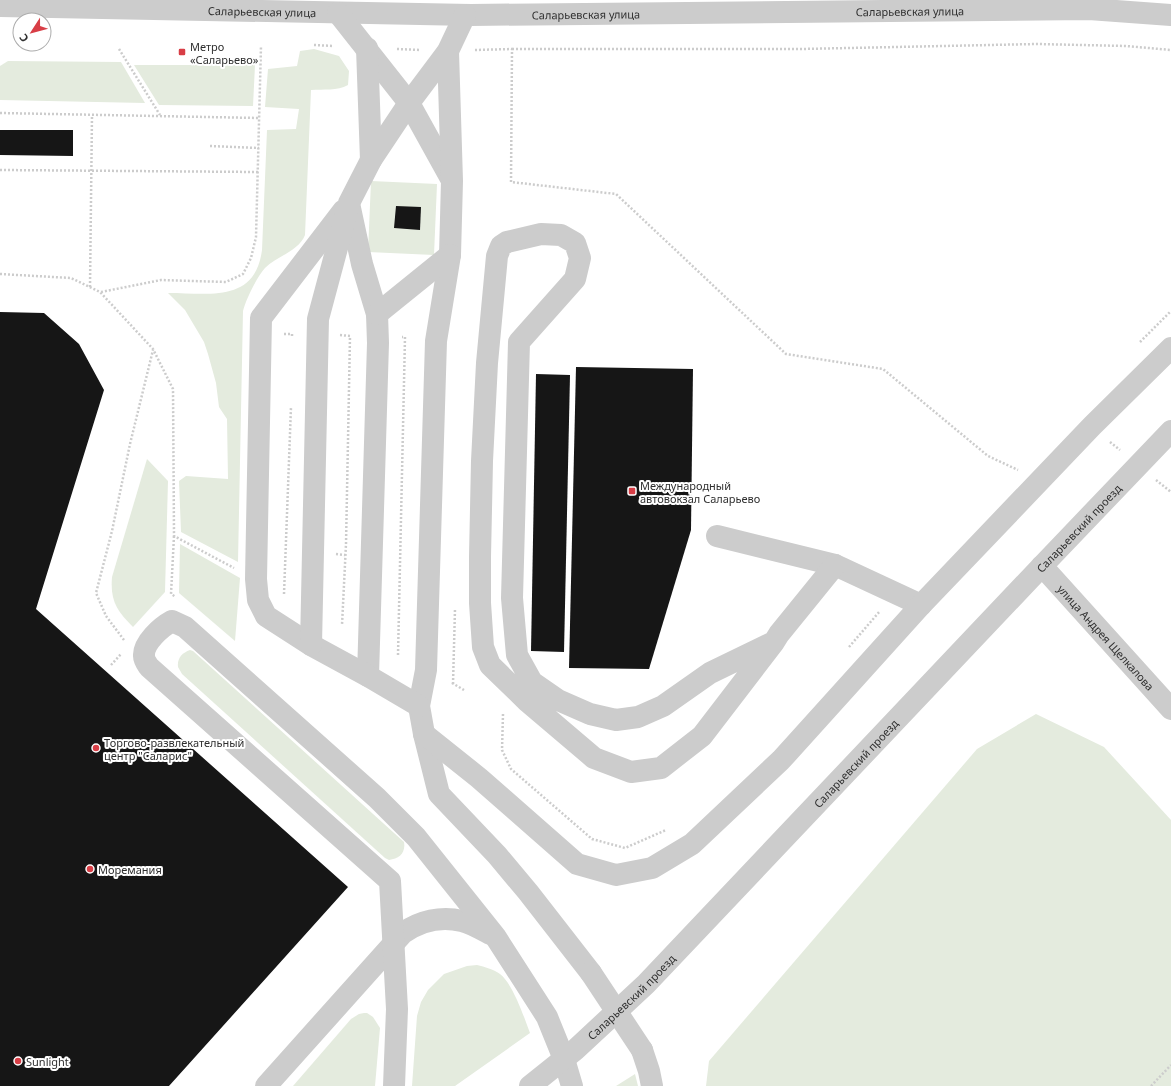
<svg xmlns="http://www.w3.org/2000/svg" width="1171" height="1086" font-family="'Noto Sans',sans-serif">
<rect width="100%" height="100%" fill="#fff"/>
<g fill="#e4ebde">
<path d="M314,49L339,56L349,71L348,85C337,91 324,89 311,90L305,235C299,251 277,256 265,268C257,277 246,299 243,311L238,562L181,532L179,481L186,476L228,479L227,419L219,407L216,383L208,354L204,342L185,310L168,293C210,293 255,303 262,250L267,130L296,129L299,109L265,107L268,69L297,66L300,51Z"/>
<path d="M8,61L121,62L145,103L0,100V66Z"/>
<path d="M134,65H255L253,106L159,105Z"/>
<path d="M371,181L437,184L434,255L368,252Z"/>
<path d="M147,459L168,481L165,592L133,627C117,611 110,601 112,577Z"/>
<path d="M180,544L240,578L235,641L179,593Z"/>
<path d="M190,650L193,651L404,842C406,853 399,859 389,860L385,858L182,674L178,667C177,658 182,653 190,650Z"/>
<path d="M1036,714L1104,747L1171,820V1086H706L709,1061L977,749Z"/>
<path d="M477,965C485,967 493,969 500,974C513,984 524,1017 530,1033L455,1086H412L417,1016L421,1002L428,990L444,974L467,966Z"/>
<path d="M364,1013H367L373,1017L380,1028L375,1086H293L351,1019L359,1014Z"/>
<path d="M635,1074L638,1086H616Z"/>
</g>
<g fill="#161616">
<path d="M0,130H73V156L0,155Z"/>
<path d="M396,206L421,207L420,230L394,228Z"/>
<path d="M0,312L44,313L79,344L104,390L36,609L348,887L169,1086H0Z"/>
<path d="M576,367L693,369L691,530L649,669L569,668Z"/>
<path d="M536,374L570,375L564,652L531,651Z"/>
</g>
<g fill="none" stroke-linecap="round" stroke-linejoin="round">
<g stroke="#ccc" stroke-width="2.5" stroke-dasharray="2 2" stroke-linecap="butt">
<path d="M314,45L334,46"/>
<path d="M119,49L160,115"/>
<path d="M397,49L420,50"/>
<path d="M512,49H802L1037,44L1126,46L1171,50"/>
<path d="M475,50L512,49L511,182L616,194L786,354L883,369L988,456L1018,470"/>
<path d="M0,113L259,118"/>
<path d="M210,146L259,148"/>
<path d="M0,170L258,172"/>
<path d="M0,274L71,278L100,292L153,349L173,389L174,536L234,568"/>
<path d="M90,287L92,115"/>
<path d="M101,292L161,280L226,282L243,274L251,258L256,237L261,46"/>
<path d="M284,334H292V336"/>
<path d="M340,335L350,336L346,544L342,625"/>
<path d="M1140,342L1171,311"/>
<path d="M1110,442L1120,450"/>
<path d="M1156,480L1171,492"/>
<path d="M174,536L171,594L176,597"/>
<path d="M336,554L345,555"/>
<path d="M284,594L291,407"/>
<path d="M124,640L106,616L96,593L112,531L130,444L153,350"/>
<path d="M849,647L880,611"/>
<path d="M398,655L405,337H402"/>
<path d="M111,665L121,654"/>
<path d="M452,683L464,690"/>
<path d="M453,684L455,609"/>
<path d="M503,714L502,750L511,769L592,839L625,848L666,830"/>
<path d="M1151,1086L1171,1065"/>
</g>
<g stroke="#ccc" stroke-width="22">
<path id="s1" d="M0,6L471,15L1089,9L1171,15"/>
<path d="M338,13L409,103L450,177"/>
<path d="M367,48L371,160"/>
<path d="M448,51L452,181L450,255L436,341L426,670L419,706L424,734L439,794L497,855L528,892L591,973"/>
<path d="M350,208L362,264L377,314L378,343L368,676"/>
<path d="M343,211L261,318L256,579L258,600L266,616L311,645L368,676L419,706"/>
<path d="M377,314L450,255"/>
<path d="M717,536L835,565L921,605"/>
<path id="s2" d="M1042,566L1171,709"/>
<path d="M774,642L710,673L663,706L638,717L616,720L590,714L558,700L532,682L517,655L512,598L519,342L575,279L580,258L575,243L561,235L541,234L507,242L501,246L497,256L487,363L482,461L480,557V603L483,647L490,665L527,701L594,758L631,772L661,768L702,736L774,642L779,634L835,565"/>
<path d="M311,645L318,319L349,203L371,160L409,103L448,51L465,15"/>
<path d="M424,734L479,778L577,864L616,875L652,868L692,844L781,760L921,605L1092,426L1171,348"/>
<path d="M642,1050L649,1071L652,1086"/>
<path d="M266,1086L403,933C420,921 441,916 462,921C471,923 481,929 490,934"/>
<path d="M394,1086L397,1009L390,881L149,667C147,664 144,660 144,656C143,643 161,627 172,621L185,627L377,798L416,837L495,936L547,1017L564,1059L572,1086"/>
<path id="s3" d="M530,1086L575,1050L646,984L1042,566L1171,431"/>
</g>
<path stroke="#ccc" stroke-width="22" d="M591,973L642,1050"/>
</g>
<g fill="#d83e46" stroke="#fff" stroke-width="1.5">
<rect x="178" y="48" width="8" height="8" rx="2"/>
<rect x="628" y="487" width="8" height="8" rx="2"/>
<circle cx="96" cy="748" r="4"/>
<circle cx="90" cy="869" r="4"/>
<circle cx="18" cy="1061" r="4"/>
</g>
<g text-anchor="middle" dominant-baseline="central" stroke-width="4" stroke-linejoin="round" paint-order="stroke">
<g font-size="11" fill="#2f2f2f" stroke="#fff">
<text stroke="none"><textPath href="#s1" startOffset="262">Саларьевская улица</textPath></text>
<text stroke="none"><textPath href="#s1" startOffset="910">Саларьевская улица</textPath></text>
<text stroke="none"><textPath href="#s1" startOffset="586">Саларьевская улица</textPath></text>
<text stroke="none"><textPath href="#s3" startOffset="783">Саларьевский проезд</textPath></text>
<text stroke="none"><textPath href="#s2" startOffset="96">улица Андрея Щелкалова</textPath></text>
<text stroke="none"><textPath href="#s3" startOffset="459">Саларьевский проезд</textPath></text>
<text stroke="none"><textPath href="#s3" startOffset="135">Саларьевский проезд</textPath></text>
</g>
<g font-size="11" fill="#2f2f2f" stroke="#fff" text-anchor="start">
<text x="190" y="46">Метро<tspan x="190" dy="13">«Саларьево»</tspan></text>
<text x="640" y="485">Международный<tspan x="640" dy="13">автовокзал Саларьево</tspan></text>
<text x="104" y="742">Торгово-развлекательный<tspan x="104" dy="13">центр "Саларис"</tspan></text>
<text x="98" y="869">Моремания</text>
<text x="26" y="1061">Sunlight</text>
</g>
</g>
<g transform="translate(32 32) rotate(234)"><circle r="19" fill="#ffffff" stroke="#acacac"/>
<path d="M0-3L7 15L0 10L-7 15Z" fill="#d83e46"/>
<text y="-6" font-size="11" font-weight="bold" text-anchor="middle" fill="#2f2f2f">С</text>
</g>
</svg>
